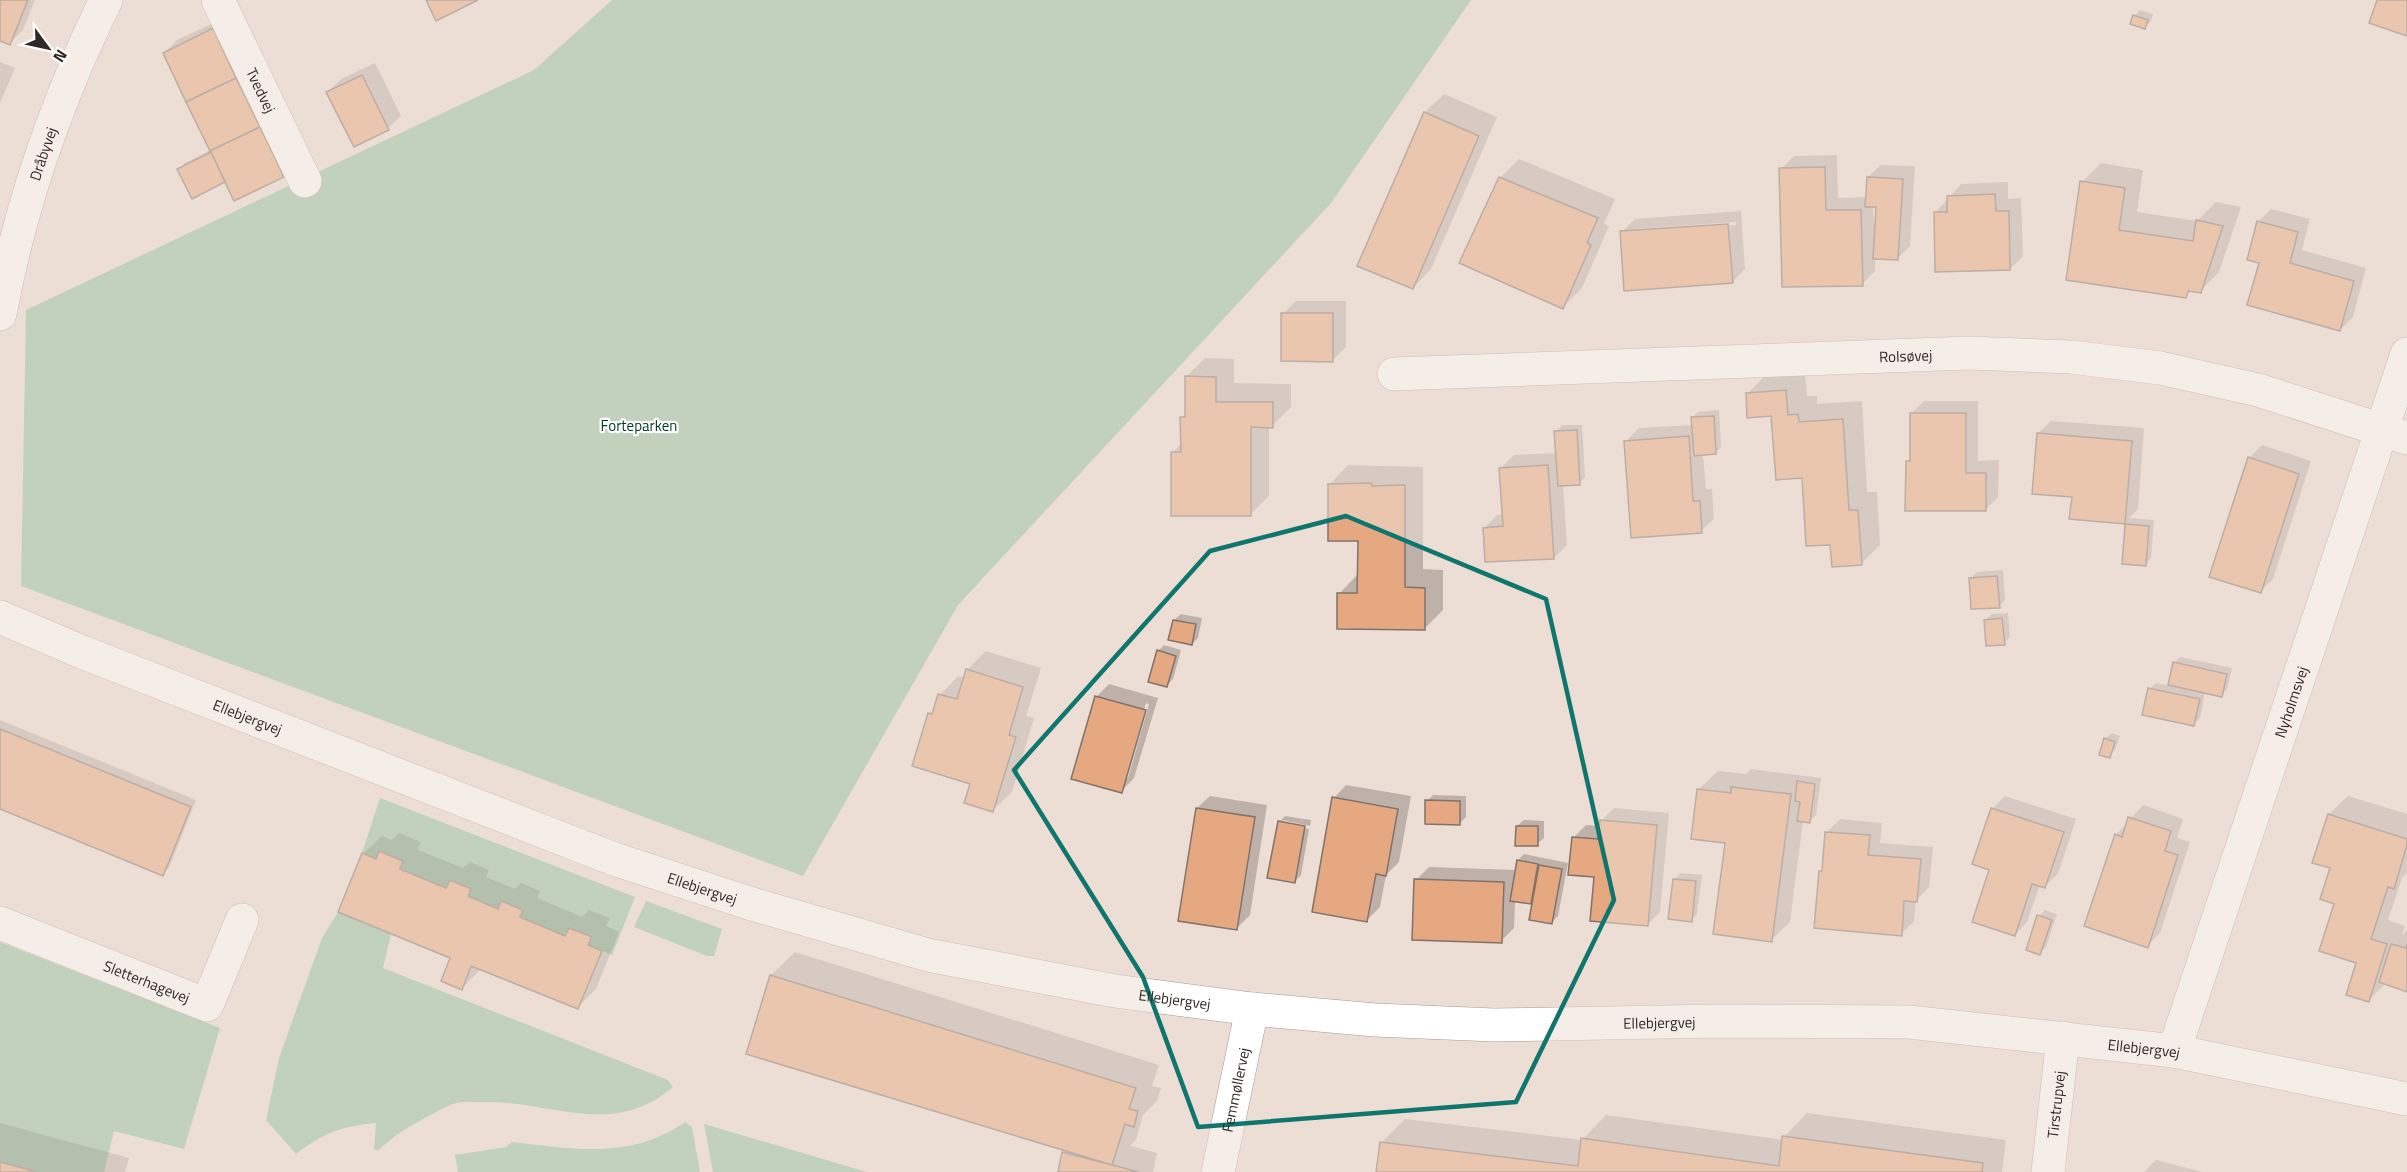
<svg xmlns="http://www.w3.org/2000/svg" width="2407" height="1172" font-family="'Titillium Web',sans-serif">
<rect width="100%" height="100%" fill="#edded5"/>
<g fill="#8cc29e">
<path d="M612,0H1471L1331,203L958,605L803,876L21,586L26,310L534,70Z"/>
<path d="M380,798L635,897L612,955L588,945L592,937L569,928L565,936L520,917L501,901L498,909L468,896L471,889L450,880L446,888L400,869L379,851L376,859L362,853Z"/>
<path d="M646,901L722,929L714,956H707L634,927Z"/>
<path d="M338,912L391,934L383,968L668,1080L673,1087C612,1139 552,1101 484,1102C475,1103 464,1101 456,1103C445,1106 434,1114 423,1119C408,1127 390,1138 378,1151L374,1149L376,1123C339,1127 326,1132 296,1154L266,1120L279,1058L322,938Z"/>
<path d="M0,942L220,1028L184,1149L114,1131L104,1172H37L0,1162Z"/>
<path d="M685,1122L692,1127L700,1172H458L455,1155L506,1147L512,1142C574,1149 631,1160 685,1122Z"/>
<path d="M704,1124L867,1172H713Z"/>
</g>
<g fill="#0003" fill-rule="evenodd">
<path d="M0,0H35L23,30L10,43L0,39Z"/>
<path d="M2140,10L2153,14L2151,21L2145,27L2134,16Z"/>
<path d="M226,17L296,163L284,175L235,199L224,181L179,169L185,163L211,150L164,53L177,40Z"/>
<path d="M0,62L15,68L0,103Z"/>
<path d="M375,63L401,116L388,128L328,92L341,79Z"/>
<path d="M1444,94L1497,117L1431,269L1413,288L1425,112Z"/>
<path d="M1837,155L1838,198L1867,197L1868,177L1881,165L1915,166L1910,246L1897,259L1875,258V271L1862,284L1781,169L1794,156ZM1873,205H1877L1876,222H1874Z"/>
<path d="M1519,159L1615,199L1604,224L1609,226L1582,288L1563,307L1461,262L1501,177Z"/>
<path d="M2101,163L2143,170L2137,212L2197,221L2216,202L2241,207L2219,272L2200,291L2192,290L2186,296L2068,278L2082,182Z"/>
<path d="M2008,182V199L2021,198L2023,256L2010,269L1935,213L1961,184Z"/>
<path d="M2271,209L2310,219L2302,250L2366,268L2353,317L2340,330L2261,262L2258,222Z"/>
<path d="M1741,211L1745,269L1732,282L1622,232L1635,219ZM1736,222V225L1633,232V229Z"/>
<path d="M1296,301H1346V347L1333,360L1283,314Z"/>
<path d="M1205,358L1234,359V383L1291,384V407L1272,426H1269V496L1250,515L1172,453L1182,443V418L1186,413V377Z"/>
<path d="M1805,372L1807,396H1817V404L1862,401L1867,492H1877L1880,545L1861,564L1832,543L1803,476L1773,415L1747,394L1766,375Z"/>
<path d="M1924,401H1978V461L1999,460L1998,497L1985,510L1908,461L1911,458V414Z"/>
<path d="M1719,410L1721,447L1715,453L1703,454L1706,489H1712L1714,519L1701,531L1626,441L1639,428L1693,425L1692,418L1698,412Z"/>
<path d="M2051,421L2144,428L2138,509L2129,518L2154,520L2151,558L2145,564L2124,563L2127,522L2071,518L2073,496L2038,433Z"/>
<path d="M1562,425H1582L1585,477L1579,483L1563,484L1567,545L1554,558L1484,528L1497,515H1504L1501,468L1514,455L1557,453L1556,432Z"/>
<path d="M2262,445L2311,461L2273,579L2260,592L2249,458Z"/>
<path d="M1348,465L1423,467V569L1443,570V610L1424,629L1339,594L1357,575L1359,539L1330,484Z"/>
<path d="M2003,570L2005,600L1999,606L1970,579L1977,572Z"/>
<path d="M2008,613L2010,637L2004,643L1986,620L1992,614Z"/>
<path d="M1181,614L1202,618L1198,638L1192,644L1174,620Z"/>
<path d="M1164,645L1181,650L1173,679L1166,686L1158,651Z"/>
<path d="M986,651L1041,668L1026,716L1034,718L1012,792L993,810L972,783L930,714L936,708L940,695L958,676L965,678L967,670Z"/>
<path d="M2180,657L2232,668L2227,689L2221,695L2205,692L2200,718L2193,724L2149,689L2156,683L2170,686L2174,663Z"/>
<path d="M1109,684L1158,698L1134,778L1121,791L1096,697ZM1146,703L1149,704L1128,778H1125Z"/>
<path d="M0,720L196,800L169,868L162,874L0,808Z"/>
<path d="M2112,733L2120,736L2115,750L2109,756L2105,739Z"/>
<path d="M1751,769L1821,778L1816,815L1809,821H1803L1790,922L1771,940L1726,841L1699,789L1718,771L1746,774Z"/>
<path d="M1346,785L1411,796L1399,862L1386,875L1380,907L1367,920L1334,798Z"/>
<path d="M1433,795L1466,796V817L1459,824L1427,801Z"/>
<path d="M1210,796L1267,805L1250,915L1237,928L1197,808Z"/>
<path d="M2005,796L2076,819L2058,874L2045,886L2040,885L2027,922L2015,935L1991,869L1992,809Z"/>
<path d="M2348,796L2407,814V873L2402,878L2388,920L2405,926L2402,935L2407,930V990L2386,983L2369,1000L2358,962L2336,903L2332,867L2329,814Z"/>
<path d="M2143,805L2183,819L2177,838L2190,842L2160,933L2147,946L2116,835Z"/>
<path d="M1614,808L1669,813L1660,912L1647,925L1596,876L1574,837L1586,825L1601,826V821Z"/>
<path d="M1285,816L1311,820L1310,826L1282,820V824L1309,829L1301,875L1295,881L1279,822Z"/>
<path d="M1840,819L1882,823L1880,843L1933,847L1929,887L1916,901L1914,921L1901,934L1820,872L1824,868L1827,832Z"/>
<path d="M1524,820L1544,821V838L1537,844L1517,826Z"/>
<path d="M399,833L421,842L418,850L463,868L470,862L489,870L486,877L515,889L521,883L540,891L537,898L582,917L589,910L610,918L606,926L619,932L596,989L577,1008L481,969L462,988L452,957L363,854L382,836L392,840Z"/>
<path d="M1524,854L1568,863L1558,916L1552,922L1533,903L1515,900L1514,928L1501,941L1416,880L1429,867L1516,870L1518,860Z"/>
<path d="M1681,873L1702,875L1697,914L1691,921L1675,879Z"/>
<path d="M2045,910L2057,914L2046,947L2040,953L2039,916Z"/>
<path d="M795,952L1159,1065L1152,1086L1161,1088L1157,1101L1143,1115L1136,1140L1130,1146L1157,1153L1153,1172H1059L1066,1150L748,1053L771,975Z"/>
<path d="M1807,1113L2006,1140L2002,1172H1378L1381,1143L1405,1119L1582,1140L1606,1115L1783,1140L1784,1137Z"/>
<path d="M0,1123L129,1158L125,1172H0Z"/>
<path d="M2156,1160L2203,1172H2144Z"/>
</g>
<g fill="#e6a881" stroke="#80736b" stroke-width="1.5">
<path d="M0,0H28L10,45L0,41Z"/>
<path d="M426,0H478L436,21Z"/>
<path d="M2377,0H2407V36L2369,23Z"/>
<path d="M2133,15L2148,20L2145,29L2130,24Z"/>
<path d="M213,28L236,78L186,102L163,53Z"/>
<path d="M362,75L389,130L354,147L326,92Z"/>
<path d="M236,78L260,127L210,151L186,102Z"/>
<path d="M1424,112L1479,136L1413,289L1357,266Z"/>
<path d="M260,127L284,177L234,201L210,151Z"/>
<path d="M211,152L225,182L192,199L177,169Z"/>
<path d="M1825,167L1826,210H1861L1863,286L1782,287L1779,168Z"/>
<path d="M1499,177L1598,218L1587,243L1591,245L1563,309L1459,263Z"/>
<path d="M1867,177L1903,179L1898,260L1873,259L1876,207H1865Z"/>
<path d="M2080,181L2125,188L2119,230L2193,241L2196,220L2223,226L2201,293L2188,291L2186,298L2066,280Z"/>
<path d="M1995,194L1996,211H2009L2010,270L1935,272L1934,212H1947V196Z"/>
<path d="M2257,221L2298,232L2290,263L2354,281L2340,331L2247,305L2259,263L2247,260Z"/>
<path d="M1728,224L1733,283L1624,291L1620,231Z"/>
<path d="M1281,313H1333V362L1281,361Z"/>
<path d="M1185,376L1216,377V402H1273V428L1251,427V516H1171V452H1181L1180,417H1185Z"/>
<path d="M1786,390L1788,415L1798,414L1799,422L1843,419L1849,510H1858L1862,565L1832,567L1830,545L1806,546L1802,478L1776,480L1771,416L1747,418L1746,393Z"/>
<path d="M1910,413H1966V473H1986V511H1905L1906,461H1910Z"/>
<path d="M1714,416L1716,454L1694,456L1691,417Z"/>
<path d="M1577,430L1580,485L1558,486L1554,431Z"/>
<path d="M2037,433L2132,441L2125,524L2069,519L2072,497L2032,494Z"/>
<path d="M1689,436L1693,501H1700L1702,533L1631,538L1624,441Z"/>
<path d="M2248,457L2299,474L2261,593L2209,577Z"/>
<path d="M1548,465L1554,559L1485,562L1483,528L1503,526L1499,468Z"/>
<path d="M1371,483L1372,486L1405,485V587L1425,588V630L1337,629V593H1357L1358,541H1328V484Z"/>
<path d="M2125,524L2149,526L2146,566L2122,564Z"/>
<path d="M1997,576L2000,608L1971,609L1969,578Z"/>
<path d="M2002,618L2005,645L1986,646L1984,620Z"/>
<path d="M1173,620L1196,624L1192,645L1168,640Z"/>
<path d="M1157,650L1176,656L1167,687L1148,682Z"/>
<path d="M2173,662L2227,674L2222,697L2168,685Z"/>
<path d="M966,669L1023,687L1009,735L1016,737L993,812L964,803L970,784L912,766L928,713L932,714L938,694L957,699Z"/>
<path d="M2148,688L2200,699L2194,726L2142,715Z"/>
<path d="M1095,696L1146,710L1122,793L1071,779Z"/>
<path d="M0,729L191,807L163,876L0,809Z"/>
<path d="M2104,738L2115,742L2110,758L2099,755Z"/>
<path d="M1797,781L1815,784L1810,823L1797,821L1800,802L1795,801Z"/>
<path d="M1731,787L1791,794L1772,942L1713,934L1725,843L1691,839L1697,789L1731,793Z"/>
<path d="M1332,797L1398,809L1386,876L1376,874L1367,922L1312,912Z"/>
<path d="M1425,800L1460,801V825L1425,824Z"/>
<path d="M1196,808L1255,817L1237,930L1178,921Z"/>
<path d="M1991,808L2064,832L2045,888L2032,884L2015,936L1972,922L1989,870L1972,864Z"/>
<path d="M2328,814L2407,839V845L2394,889L2388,887L2371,939L2387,944L2369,1002L2346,995L2356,963L2319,951L2334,904L2320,899L2330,868L2312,863Z"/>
<path d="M2128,817L2171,831L2165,851L2178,855L2148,948L2084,926L2115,834L2122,837Z"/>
<path d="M1600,820L1657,825L1648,926L1590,921L1594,877L1568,875L1572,837L1598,839Z"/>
<path d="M1278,821L1305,826L1295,883L1267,878Z"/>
<path d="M1516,826H1538V846H1515Z"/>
<path d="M1825,832L1870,835L1868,855L1921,859L1917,902L1904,901L1902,936L1814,928L1819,871H1822Z"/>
<path d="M379,851L403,861L400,869L446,888L450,880L471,889L468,896L498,909L501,901L523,910L520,917L565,936L569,928L592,937L588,945L602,951L578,1009L471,966L462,990L441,981L450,958L338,912L362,853L376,859Z"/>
<path d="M1517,860L1538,864L1531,904L1510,901Z"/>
<path d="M1539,865L1562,869L1552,924L1529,920Z"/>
<path d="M1414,879L1504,882L1502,943L1412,940Z"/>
<path d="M1673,879L1696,881L1692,922L1668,919Z"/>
<path d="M2037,915L2052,920L2040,955L2026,950Z"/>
<path d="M2391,944L2406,948L2407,944V992L2379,982Z"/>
<path d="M770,975L1136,1088L1129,1109L1138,1111L1134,1127L1125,1124L1112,1165L746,1054Z"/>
<path d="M1782,1136L1983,1163L1982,1172H1376L1380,1142L1578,1166L1581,1138L1779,1166Z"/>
<path d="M1062,1152L1112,1165L1139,1172H1058Z"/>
<path d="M0,1162L37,1172H0Z"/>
</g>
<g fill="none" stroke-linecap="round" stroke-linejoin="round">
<defs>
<g id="minor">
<path id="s1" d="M218,0L305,181"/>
<path id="s2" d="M0,314C20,206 58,98 106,0"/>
<path id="s3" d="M1394,374L1969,353L2071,357L2160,368L2258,390L2407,438"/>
<path id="s4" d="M0,617L82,652L614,859L752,904L928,955L1115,991L1252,1009L1375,1020L1494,1025L1719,1021L1909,1022L2174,1051L2407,1099"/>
<path id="s5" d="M0,923L207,1005L242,920"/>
<path id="s6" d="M2174,1051L2407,354"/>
<path id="s7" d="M1218,1172L1252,1009"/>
<path id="s8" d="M2048,1172L2063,1038"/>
</g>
</defs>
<use href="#minor" stroke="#a79991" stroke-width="34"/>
<use href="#minor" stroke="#fff" stroke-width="33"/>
</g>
<path d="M0 0H2407V1172H0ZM1346,516L1546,599L1614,900L1516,1102L1198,1127L1143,977L1014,770L1210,551Z" fill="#edded5" fill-opacity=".55" fill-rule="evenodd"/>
<path fill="none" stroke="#0f766e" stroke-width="4.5" stroke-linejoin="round" d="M1346,516L1546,599L1614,900L1516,1102L1198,1127L1143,977L1014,770L1210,551Z"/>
<g text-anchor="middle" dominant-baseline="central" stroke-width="4.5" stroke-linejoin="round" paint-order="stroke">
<g font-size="15" fill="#2f2926" stroke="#fff">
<text stroke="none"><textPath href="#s1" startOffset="100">Tvedvej</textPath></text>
<text stroke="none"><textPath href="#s2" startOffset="166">Dråbyvej</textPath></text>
<text stroke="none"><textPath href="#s3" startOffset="512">Rolsøvej</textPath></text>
<text stroke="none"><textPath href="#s6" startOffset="368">Nyholmsvej</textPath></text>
<text stroke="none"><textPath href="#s4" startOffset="267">Ellebjergvej</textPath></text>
<text stroke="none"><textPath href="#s4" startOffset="753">Ellebjergvej</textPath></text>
<text stroke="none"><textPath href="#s5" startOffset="158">Sletterhagevej</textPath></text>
<text stroke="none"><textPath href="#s4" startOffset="1239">Ellebjergvej</textPath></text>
<text stroke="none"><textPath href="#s4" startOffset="1725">Ellebjergvej</textPath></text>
<text stroke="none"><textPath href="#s4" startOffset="2211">Ellebjergvej</textPath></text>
<text stroke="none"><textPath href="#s7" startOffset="84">Femmøllervej</textPath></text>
<text stroke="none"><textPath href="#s8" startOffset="68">Tirstrupvej</textPath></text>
</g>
<g font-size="15" fill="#053b20" stroke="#fff">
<text x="639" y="425">Forteparken</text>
</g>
</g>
<g transform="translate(48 48) rotate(123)" stroke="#ffffff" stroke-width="4.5" paint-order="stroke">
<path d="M0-4.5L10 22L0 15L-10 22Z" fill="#2f2926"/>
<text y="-9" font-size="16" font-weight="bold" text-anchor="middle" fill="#2f2926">N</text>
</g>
</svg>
